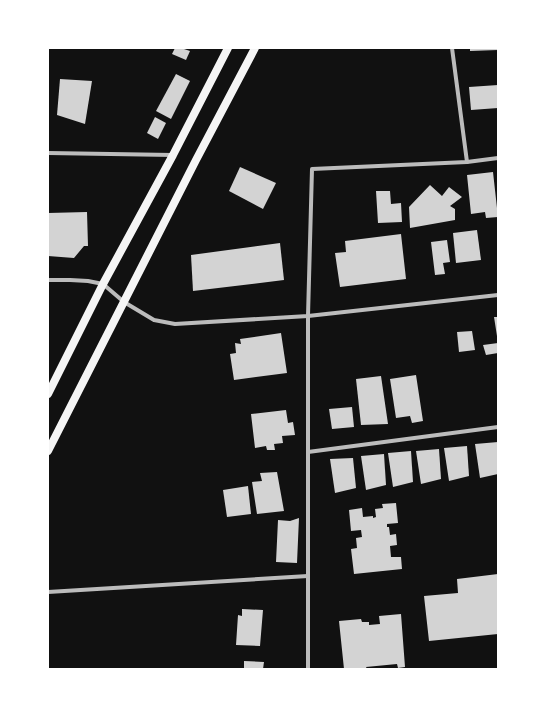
<svg xmlns="http://www.w3.org/2000/svg" width="546" height="717" font-family="Raleway,sans-serif">
<rect width="100%" height="100%" fill="#111"/>
<g fill="#d3d3d3">
<path d="M175,48H181L190,51L186,60L172,54Z"/>
<path d="M470,48H498V50L470,51Z"/>
<path d="M176,74L190,81L171,119L156,111Z"/>
<path d="M60,79L92,81L85,124L57,115Z"/>
<path d="M498,85V108L471,110L469,87Z"/>
<path d="M155,117L166,123L158,139L147,133Z"/>
<path d="M240,167L276,183L263,209L229,191Z"/>
<path d="M493,172L498,217L486,218L485,212L471,214L467,175Z"/>
<path d="M430,185L442,196L449,187L462,197L450,206L455,209V220L410,228L409,207Z"/>
<path d="M376,191H390L391,204L401,203L402,222L378,223Z"/>
<path d="M87,212L88,246H84L74,258L48,256V213Z"/>
<path d="M477,230L481,260L456,263L453,233Z"/>
<path d="M401,234L406,279L340,287L335,253L346,252L345,241Z"/>
<path d="M447,240L450,262L443,263L445,274L435,275L431,242Z"/>
<path d="M280,243L284,280L193,291L191,255Z"/>
<path d="M494,317H498V335L497,336Z"/>
<path d="M472,331L475,350L459,352L457,332Z"/>
<path d="M281,333L287,373L234,380L230,354L236,353L235,343L241,344L240,339Z"/>
<path d="M498,343V353L486,355L483,345Z"/>
<path d="M416,375L423,421L412,423L410,416L396,418L390,379Z"/>
<path d="M381,376L388,424L361,425L356,379Z"/>
<path d="M352,407L354,427L332,429L329,409Z"/>
<path d="M286,410L288,423L293,422L295,435L282,436L283,443L274,444L275,450H267L266,446L255,448L251,414Z"/>
<path d="M498,442V474L480,478L475,444Z"/>
<path d="M467,446L469,476L449,481L444,448Z"/>
<path d="M439,449L441,479L421,484L416,451Z"/>
<path d="M411,451L413,482L393,487L388,453Z"/>
<path d="M384,454L386,485L366,490L361,456Z"/>
<path d="M353,458L356,488L335,493L330,459Z"/>
<path d="M277,472L284,511L257,514L252,482L262,481L260,473Z"/>
<path d="M248,486L251,514L227,517L223,490Z"/>
<path d="M396,503L398,523L387,524V527H389L390,535L396,534L397,545L390,546L391,557H401L402,569L354,574L351,549L357,548L356,538L362,537L361,530L351,531L349,510L362,508L363,517L373,516V518L376,517L375,509L383,508L382,504Z"/>
<path d="M299,518L297,563L276,562L278,520L290,521Z"/>
<path d="M498,574V634L429,641L424,596L458,593L457,579Z"/>
<path d="M242,609L263,610L260,646L236,645L238,615L242,616Z"/>
<path d="M401,614L405,667L398,668L397,664L366,667L367,669H344L339,621L361,619L362,622H369V625L380,624L379,616Z"/>
<path d="M244,661L264,662L263,669H244Z"/>
</g>
<g fill="none" stroke-linecap="round" stroke-linejoin="round">
<g stroke="#bcbcbc" stroke-width="4">
<path d="M48,153L173,155"/>
<path d="M467,162L498,158"/>
<path d="M48,280H70L88,281L103,284L124,302L154,320L175,324L308,316L498,295"/>
<path d="M308,452L498,427"/>
<path d="M48,592L308,576"/>
<path d="M308,669V316L312,169L467,162L452,48"/>
</g>
<g stroke="#f5f5f5" stroke-width="8">
<path d="M48,394L103,284L173,155L228,48"/>
<path d="M48,451L196,160L255,48"/>
</g>
</g>
<rect width="546" height="717" fill="none" stroke="#ffffff" stroke-width="98"/>
</svg>
